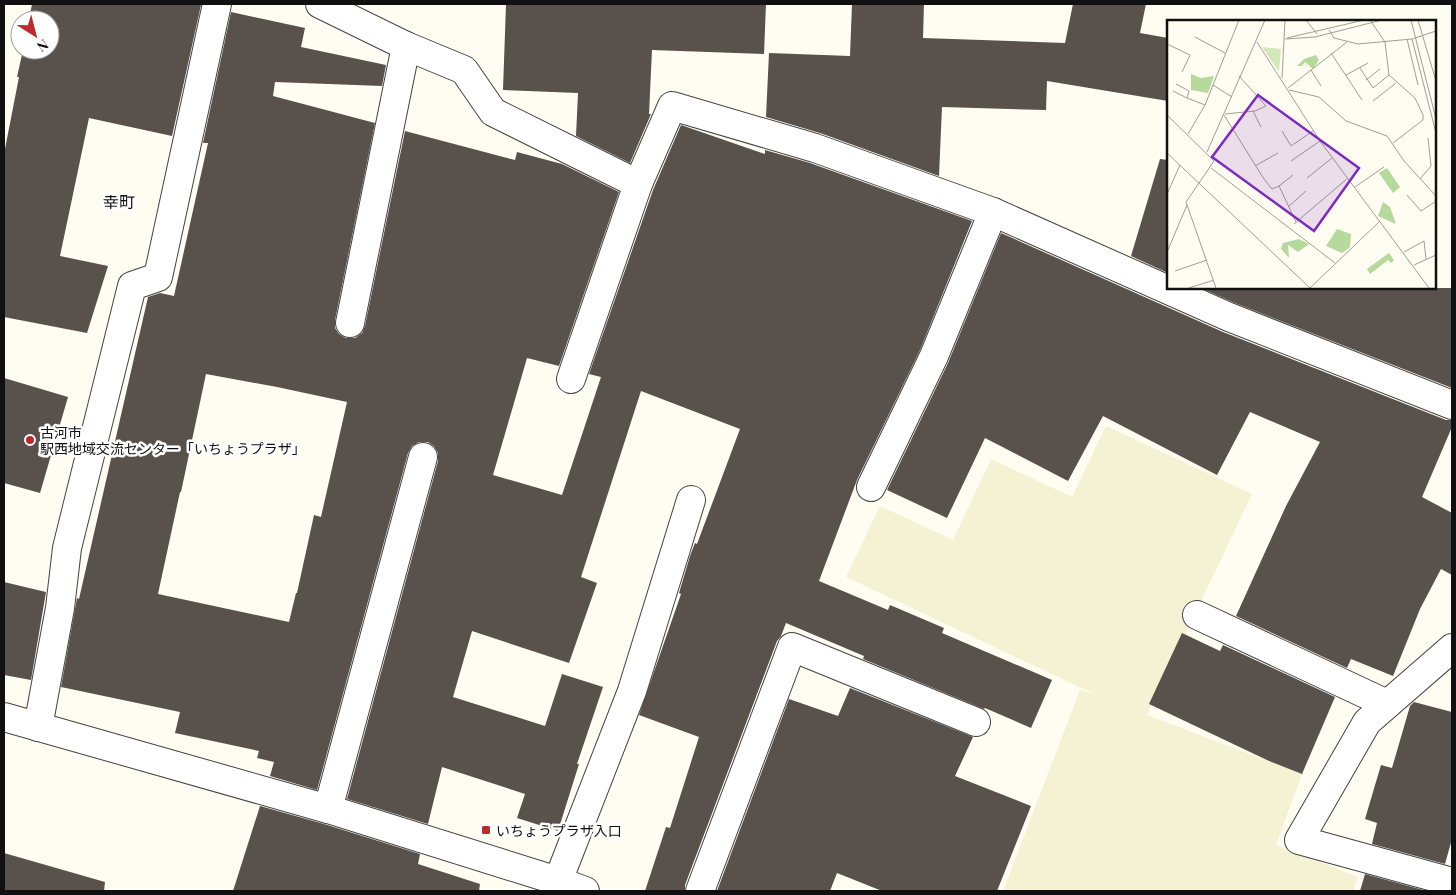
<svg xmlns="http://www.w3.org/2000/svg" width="1456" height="895" font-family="'Playfair Display','Noto Sans JP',serif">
<rect width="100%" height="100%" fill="#fffcf2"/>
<path fill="#f4f2d3" d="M1106,426L1252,494L1147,715L1302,774L1276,845L1358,877L1353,891H1003L1080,690L1094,694L846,577L880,506L953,540L991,459L1072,497Z"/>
<g fill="#58514c" fill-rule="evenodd">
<path d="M32,4H194L201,5L172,136L89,118L60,256L108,266L87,333L4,317V154L19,77H17L23,50H50V20H29Z"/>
<path d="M506,4H766L764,54L652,50L649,114H651L630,163L576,136L578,93L503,90Z"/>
<path d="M852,4H924L923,38L1065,43L1073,4H1146L1140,33L1168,38V101L1047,81L1046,110L942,107L939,176L820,133L766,117L769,53L850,56Z"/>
<path d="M231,12L305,28L301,47L386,65L382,86L275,82L273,96L375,123L335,320V328L339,334L346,338H355L362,333L365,326L405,131L515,160L517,152L562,164L619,192L559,366L527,358L493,475L562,495L601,377L589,374L653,190L681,125L765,154V150L810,163L972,221L920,350L857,480L819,581L888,610L890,605L944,628L942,633L1052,680L1031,728L985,708L984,709L863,659L864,656L786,623L781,636L777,641L685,885V891H645L666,827L670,828L699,737L639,715L681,594L679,593L690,556L695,543L697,544L740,429L641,391L581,577L597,583L569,663L472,631L453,697L545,726L562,674L603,687L577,764H579L558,831L517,818L525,794L442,767L428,824L347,799L438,461V453L434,446L428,442H419L412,446L408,453L317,790L270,776L274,762L257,758L259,751L175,733L180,712L61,687L77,598L79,599L148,297L160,293L174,296L208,143H203ZM206,374L277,387L347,402L321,517L314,515L297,593H296L289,622L158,594L180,492H181Z"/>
<path d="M1160,159L1168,160V273L1131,256Z"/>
<path d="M1001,233L1223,332L1446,420H1452V427L1422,497L1452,513V575L1441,569L1420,609L1393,676L1351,659L1347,668L1236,616L1286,506L1320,442L1250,412L1217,475L1103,416L1068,481L985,438L947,518L887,490L948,363Z"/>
<path d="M1201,288H1452V388L1235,303Z"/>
<path d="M4,378L68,397L40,493L4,483Z"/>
<path d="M4,582L46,592L31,680L4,675Z"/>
<path d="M1182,633L1220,651L1223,645L1335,697L1302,774L1269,761L1149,704Z"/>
<path d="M850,688L973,737L955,776L1031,806L997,891H882L837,873L830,891H717L789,699L838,716Z"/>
<path d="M1414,702L1452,712V839L1445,864L1372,844L1377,823L1365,819L1381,765L1392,768L1410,706Z"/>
<path d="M260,806L324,824L420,854L418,864L480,884L479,891H233Z"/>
<path d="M4,853L105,882L104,891H4Z"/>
<path d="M1365,874L1427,891H1360Z"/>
</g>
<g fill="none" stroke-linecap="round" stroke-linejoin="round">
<defs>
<g id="street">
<path d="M320,4L406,46L464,70L493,112L638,184L672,106L815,148L993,212L1229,317L1452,405"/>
<path d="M350,323L406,46"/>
<path d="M571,379L638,184"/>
<path d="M871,487L934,356L993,212"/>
<path d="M1197,615L1387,704"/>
<path d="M1452,648L1367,722L1299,840L1452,882"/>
<path d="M4,717L328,809L558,881L585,891"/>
<path d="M38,727L60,608L67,548L132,286L158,277L217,4"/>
<path d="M328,809L423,457"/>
<path d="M558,881L632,691L691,500"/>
<path d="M700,891L792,647L976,722"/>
</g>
</defs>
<use href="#street" stroke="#434343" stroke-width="30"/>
<use href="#street" stroke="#fff" stroke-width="28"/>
</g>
<g fill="#bd2a2e" stroke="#fff" stroke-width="2">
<circle cx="30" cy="440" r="5"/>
<rect x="481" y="825" width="10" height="10" rx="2.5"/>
</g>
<g text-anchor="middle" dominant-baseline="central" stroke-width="5" stroke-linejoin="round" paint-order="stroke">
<g font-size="14" fill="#101010" stroke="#fff" text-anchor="start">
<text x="40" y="432">古河市<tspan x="40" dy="16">駅西地域交流センター「いちょうプラザ」</tspan></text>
<text x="496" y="830">いちょうプラザ入口</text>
</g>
<g font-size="16" fill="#101010" stroke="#fff">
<text x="119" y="201">幸町</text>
</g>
</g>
<g transform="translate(1167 20)">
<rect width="269" height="269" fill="#fffcf2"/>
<path d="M95,27L114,29L112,52Z" fill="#d3e9bc"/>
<path d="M149,35L152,40L146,49L138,42L135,46H130L137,39ZM24,54L34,58L47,56L41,73L24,70ZM220,148L233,167L226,173L212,153ZM216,182L223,187L229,204L211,196ZM170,209L184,214L183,227L175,233L159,226ZM132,219L142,224L131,232L121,225L122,238L114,229L116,223ZM222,233L227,240L224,243L221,240L203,254L200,249Z" fill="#b6d99c"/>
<path fill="none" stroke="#9f9e98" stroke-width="1" d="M139,0L150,14M203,0L218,22L222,55L248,78L256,95V100L226,123M244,0L269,99M251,0L269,61M162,10L167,18L191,24L245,19L269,11M28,17L58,33M120,18L197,0M118,19L148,17L215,0M240,19L251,65M245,19L269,113M90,22L153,121L262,268M0,24L23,35L15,52M164,33L195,80M193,48L206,68L222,55M144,50L154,66M179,55L201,43M115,58L118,0M199,60L213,49M46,65L65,77M121,68L180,22M122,70L152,77L179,101L220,116L237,141L269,176M6,71L20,78L22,71L9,64M20,78L38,85M206,81L229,63M86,91L94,107M58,94L88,91L99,86L72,56M0,95L47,141L19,182L49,268M57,95L97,159L105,169L112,166L129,202M115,111L124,126L146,111M21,114L38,85L72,0M40,132L98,0M0,133L143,268M124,141L153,121M88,146L111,133M44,148L168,243M140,158L165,138M253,159L264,146L261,118M112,166L126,155M188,167L217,147M0,174L13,145M240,175L254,191L269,181M121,187L139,171M127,204L181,158M0,232L20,185M237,232L257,221L259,239M247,245L269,235M8,251L40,240M22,268L47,260M143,268L213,201"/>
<path fill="#7b2cbf" fill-opacity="0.15" stroke="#7b2cbf" stroke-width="2.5" d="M91,75L192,148L147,211L45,137Z"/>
<rect width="269" height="269" fill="none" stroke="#101010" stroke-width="2.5"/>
</g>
<rect width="1456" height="895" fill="none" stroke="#101010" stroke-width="10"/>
<g transform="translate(35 35) rotate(144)"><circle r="24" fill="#ffffff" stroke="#9f9f9f"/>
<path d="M0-4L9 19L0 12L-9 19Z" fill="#bd2a2e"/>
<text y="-8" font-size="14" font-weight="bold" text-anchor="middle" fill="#101010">N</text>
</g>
</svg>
